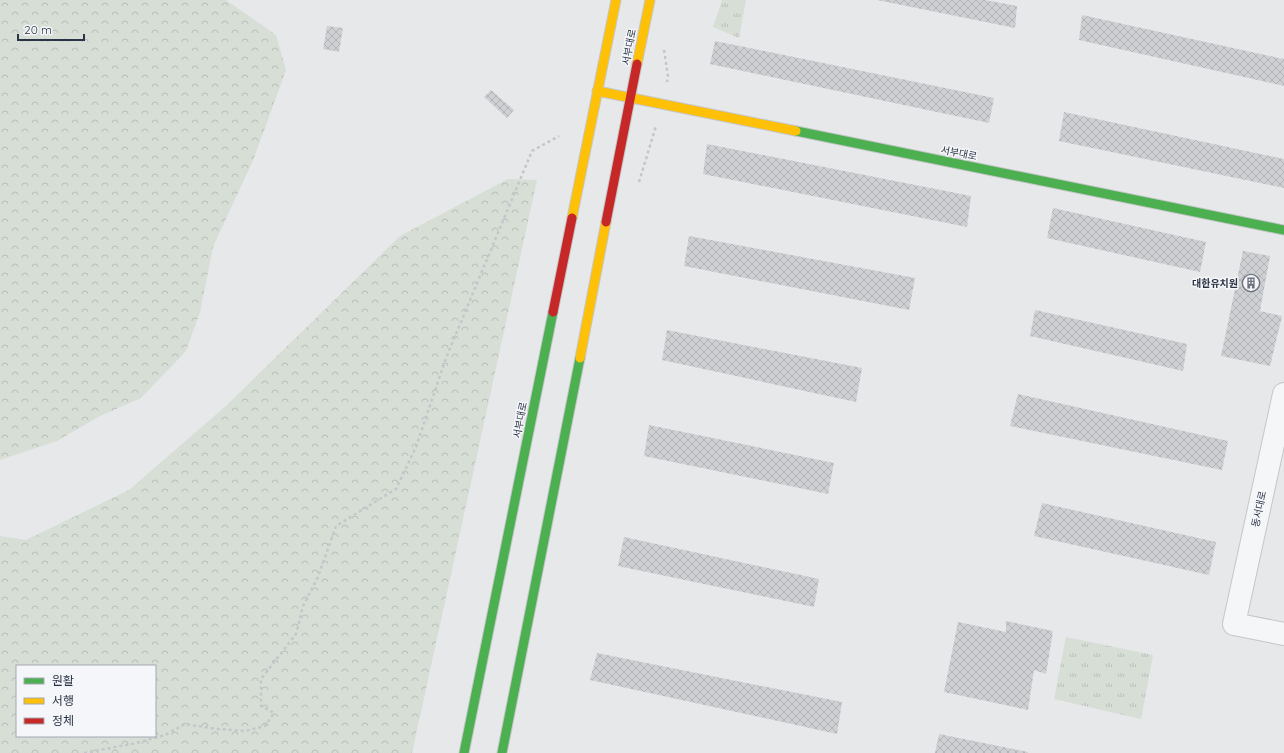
<svg xmlns="http://www.w3.org/2000/svg" width="1284" height="753" font-family="Quicksand,'Noto Sans KR',sans-serif">
<defs>
<pattern id="forest-crowns" width="20" height="18" patternUnits="userSpaceOnUse"><rect width="20" height="18" fill="#d6ded6"/><path d="M2 6a3 3 0 1 1 6 0M12 15a3 3 0 1 1 6 0" fill="none" stroke="#b8bfb9"/></pattern>
<pattern id="park-tufts" width="24" height="20" patternUnits="userSpaceOnUse"><rect width="24" height="20" fill="#d6ded6"/><path d="M3 7l-1-3M5 7V3M7 7l1-3M15 17l-1-3M17 17v-4M19 17l1-3" fill="none" stroke="#b8bfb9"/></pattern>
<pattern id="building-cross-hatch" width="8" height="8" patternUnits="userSpaceOnUse"><rect width="8" height="8" fill="#ced0d3"/><path d="M0 0l8 8M0 8l8-8" fill="none" stroke="#b1b3b6"/></pattern>
</defs>
<rect width="100%" height="100%" fill="#e6e8ea"/>
<g fill="url(#forest-crowns)" fill-rule="evenodd">
<path d="M0,0H226L276,35L286,70L254,158L213,247L200,312L186,351L141,398L98,417L57,441L0,460Z"/>
<path d="M508,179L537,180L412,753H0V536L26,540L129,490L227,405L400,236ZM17,666H155V736H17Z"/>
</g>
<g fill="url(#park-tufts)">
<path d="M722,0H746L739,38L713,27Z"/>
<path d="M1066,637L1153,655L1141,719L1054,699Z"/>
</g>
<g fill="url(#building-cross-hatch)">
<path d="M877,0H985L1017,6L1015,28Z"/>
<path d="M1082,15L1284,59V86L1079,40Z"/>
<path d="M327,26L343,28L339,52L323,49Z"/>
<path d="M715,41L994,98L989,123L710,64Z"/>
<path d="M491,90L514,110L507,118L484,97Z"/>
<path d="M1064,112L1284,159V188L1059,141Z"/>
<path d="M707,144L971,196L967,227L703,174Z"/>
<path d="M1053,208L1206,242L1200,272L1047,238Z"/>
<path d="M689,236L915,278L909,310L684,266Z"/>
<path d="M1243,251L1270,256L1260,311L1282,316L1270,366L1221,356Z"/>
<path d="M1035,310L1187,344L1183,371L1030,336Z"/>
<path d="M667,330L862,368L856,402L662,360Z"/>
<path d="M1018,394L1228,441L1222,470L1010,426Z"/>
<path d="M649,425L834,463L828,494L644,456Z"/>
<path d="M1042,503L1216,542L1209,575L1034,536Z"/>
<path d="M624,537L819,579L814,607L618,566Z"/>
<path d="M1006,621L1053,631L1046,674L1034,670L1028,710L944,692L958,622L1006,632Z"/>
<path d="M597,653L842,702L837,734L590,680Z"/>
<path d="M939,734L1028,752V753H935Z"/>
</g>
<g fill="none" stroke-linecap="round" stroke-linejoin="round">
<defs>
<path id="street" d="M1284,394L1234,624L1284,634"/>
<g id="fast">
<path d="M796,131L1284,230"/>
<path d="M464,753L553,312"/>
<path d="M502,753L580,358"/>
</g>
<g id="slow">
<path d="M637,64L650,0"/>
<path d="M597,91L796,131"/>
<path d="M572,218L616,0"/>
<path d="M580,358L606,222"/>
</g>
<g id="jam">
<path d="M606,222L637,64"/>
<path d="M553,312L572,218"/>
</g>
</defs>
<use href="#street" stroke="#c4c6c8" stroke-width="24"/>
<use href="#fast" stroke="#c4c6c8" stroke-width="11"/>
<use href="#slow" stroke="#c4c6c8" stroke-width="11"/>
<use href="#jam" stroke="#c4c6c8" stroke-width="11"/>
<g stroke="#c5c6ca" stroke-width="2.5" stroke-dasharray="3 3" stroke-linecap="butt">
<path d="M664,50L668,76L667,82"/>
<path d="M639,182L656,126"/>
<path d="M84,753L136,743L165,735L185,724L218,729L245,731L265,726L274,713L261,706V679L296,634L303,606L318,577L336,526L396,489L416,447L446,358L532,151L559,136"/>
</g>
<use href="#street" stroke="#f5f6f7" stroke-width="22"/>
<use href="#fast" stroke="#4caf50" stroke-width="9"/>
<use href="#slow" stroke="#ffc107" stroke-width="9"/>
<use href="#jam" stroke="#c62828" stroke-width="9"/>
</g>
<defs>
<symbol id="building-ring" viewBox="-11 -11 22 22"><circle r="9.5" fill="#f4f6f9" stroke="#6c737f" stroke-width="1.5"/><path d="M-4-6H4V6H1V3H-1V6H-4ZM-2.5-4.3h1.7v1.8h-1.7ZM.8-4.3h1.7v1.8H.8ZM-2.5-1h1.7V.8h-1.7ZM.8-1h1.7V.8H.8Z" fill="#6c737f"/></symbol>
</defs>
<g fill-rule="evenodd">
<use href="#building-ring" x="1241" y="273" width="20" height="20"/>
</g>
<g text-anchor="middle" dominant-baseline="central" stroke-width="3" stroke-linejoin="round" paint-order="stroke">
<g font-size="10" fill="#2b3445" stroke="#f4f6f9">
<text transform="translate(629 47) rotate(-79)">서부대로</text>
<text transform="translate(959 153) rotate(11)">서부대로</text>
<text transform="translate(520 420) rotate(-79)">서부대로</text>
<text transform="translate(1259 509) rotate(-78)">동서대로</text>
</g>
<g font-size="10" font-weight="bold" fill="#2b3445" stroke="#f4f6f9" text-anchor="end">
<text x="1238" y="283">대한유치원</text>
</g>
</g>
<rect x="16" y="665" width="140" height="72" fill="#f4f6f9" stroke="#a4a8b1"/>
<rect x="24" y="678" width="20" height="6" fill="#4caf50" stroke="#a4a8b1"/>
<text x="52" y="685" font-size="12" fill="#2b3445">원활</text>
<rect x="24" y="698" width="20" height="6" fill="#ffc107" stroke="#a4a8b1"/>
<text x="52" y="705" font-size="12" fill="#2b3445">서행</text>
<rect x="24" y="718" width="20" height="6" fill="#c62828" stroke="#a4a8b1"/>
<text x="52" y="725" font-size="12" fill="#2b3445">정체</text>
<path d="M18 34v6h66v-6" fill="none" stroke="#2b3445" stroke-width="2"/>
<text x="24" y="34" font-size="12" fill="#2b3445" stroke="#f4f6f9" stroke-width="3" paint-order="stroke">20 m</text>
</svg>
